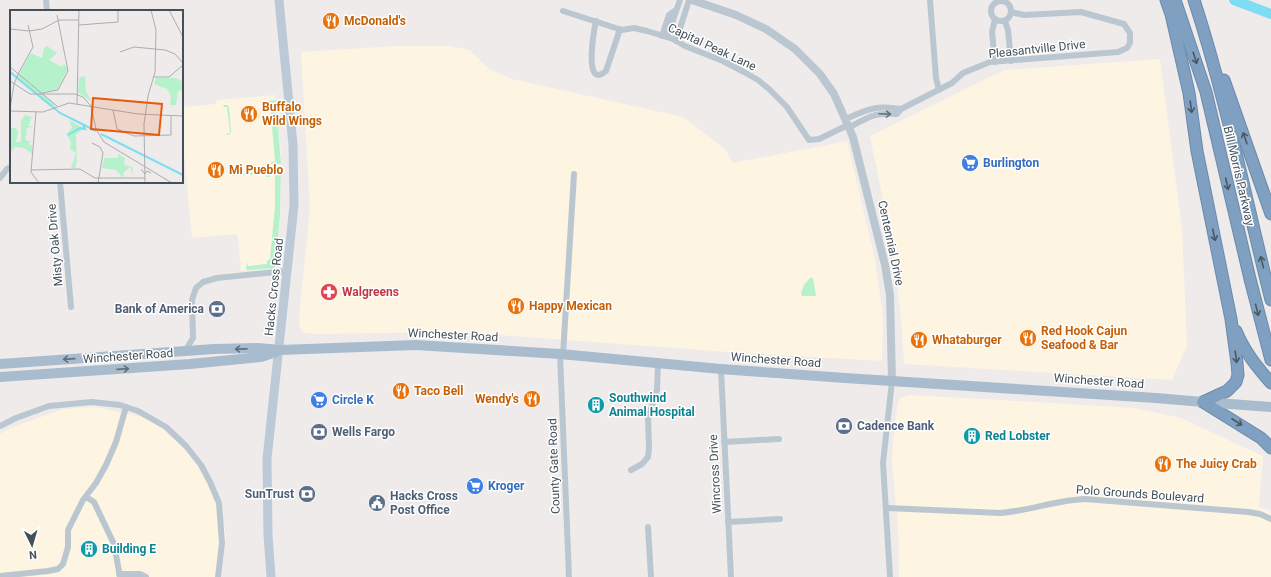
<svg xmlns="http://www.w3.org/2000/svg" width="1271" height="577" font-family="Roboto,sans-serif">
<rect width="100%" height="100%" fill="#efebeb"/>
<g fill="#fdf4e1">
<path d="M397,46H449L470,50L489,69L512,79L683,117L725,149L733,163L847,141L875,259L883,317L882,361L729,352L459,332L317,334L304,333L300,328L299,318L310,208L301,52Z"/>
<path d="M1160,59L1182,229L1187,345L1172,380L904,364L901,318L894,254L870,136L1004,70Z"/>
<path d="M275,95L281,154V187L280,218L275,268L241,271L238,237L236,234L192,238L182,132V107L216,104L217,100Z"/>
<path d="M910,395L1069,404L1134,408L1181,418L1263,456L1259,507L1271,511V577H899L898,527L892,463L893,443L898,402L901,398L905,396Z"/>
<path d="M95,407L142,417L177,435L201,462L217,490L226,536L221,577H0V434L13,427L63,409Z"/>
</g>
<g fill="#b5f2cb">
<path d="M276,100L281,164L273,165L270,163L275,161L270,103H265L267,101Z"/>
<path d="M224,105H227L229,107L231,132L229,135L225,134L230,133L227,107H223Z"/>
<path d="M281,170L280,215L275,268L248,270L246,269L247,262L248,266L267,264V261L270,259L275,206V173L277,171Z"/>
<path d="M267,171L270,173L269,177H266V173L232,176V175Z"/>
<path d="M810,278H813L816,296H802L801,293L804,285Z"/>
</g>
<g fill="none" stroke-linecap="round" stroke-linejoin="round">
<path stroke="#7eddf2" stroke-width="10" d="M1234,0L1271,14"/>
<defs>
<g id="motorway">
<path d="M1166,0L1171,14L1189,93L1197,151L1231,319L1237,363L1238,375L1236,382L1227,391L1203,402"/>
<path d="M1175,0L1206,92L1250,279L1271,360"/>
<path d="M1194,0C1226,98 1246,200 1271,300"/>
<path d="M1224,80L1271,214"/>
<path d="M1236,331C1244,351 1257,367 1271,383"/>
<path d="M1203,402L1261,438L1271,448"/>
</g>
</defs>
<use href="#motorway" stroke="#6a8bab" stroke-width="13"/>
<g stroke="#bbc7d0" stroke-width="6">
<path d="M46,0L47,11"/>
<path d="M930,0L936,78L939,90"/>
<circle cx="1001" cy="11" r="10"/>
<path d="M563,11L622,30L634,28L647,31L673,39L685,46L723,61L744,72L758,80L769,89L787,107L809,140L819,139L848,125"/>
<path d="M995,19L992,32L995,62"/>
<path d="M596,21C594,29 583,91 606,71L620,29"/>
<path d="M1005,21L1008,30L1011,61"/>
<path d="M662,36L669,15L676,10"/>
<path d="M667,37L680,0"/>
<path d="M676,41L689,0"/>
<path d="M901,109L952,83L963,73L990,62L1118,52L1127,48L1130,43V33L1124,24L1081,12L1024,15L1011,12"/>
<path d="M846,119C867,109 877,105 901,109L897,114C873,113 870,116 850,127"/>
<path d="M0,178L7,169L11,167"/>
<path d="M60,182L71,307"/>
<path d="M185,351L193,338L192,300L196,288L203,282L217,278L287,271"/>
<path d="M560,354L569,577"/>
<path d="M563,355L574,174"/>
<path d="M721,369L731,577"/>
<path d="M0,426L16,418L49,406L92,402L120,405L138,411L166,427L186,446L201,465L210,482L219,503L222,543L218,577"/>
<path d="M724,442L779,439"/>
<path d="M631,470L642,464L648,457L649,448L648,419L657,390L658,363"/>
<path d="M86,497L94,502L114,544L120,577"/>
<path d="M887,508L1000,513C1029,511 1056,500 1085,499L1248,512L1260,514L1271,519"/>
<path d="M728,522L780,519"/>
<path d="M648,527L651,577"/>
<path d="M119,574H140L146,577"/>
<path d="M0,576L48,571L58,569L63,564L68,547V530L83,500L96,483L106,465L116,442L126,407"/>
<path d="M890,577L883,463L892,381"/>
</g>
<path stroke="#bbc7d0" stroke-width="8" d="M692,0L736,15L766,29L795,49L820,74L834,94L853,137L885,265L890,295L892,381"/>
<path stroke="#bccad7" stroke-width="9" d="M271,577L268,535L267,459L294,205L293,145L279,0"/>
<g stroke="#a9bcce" stroke-width="10">
<path d="M0,364L214,349L258,348L280,350L416,345L560,354L721,369L845,378L1156,398L1203,402L1271,407"/>
<path d="M0,377L190,364L261,357L276,352"/>
</g>
<use href="#motorway" stroke="#7fa0c0" stroke-width="11"/>
</g>
<defs><path id="oneway-shaft" d="M-6 0H5M1.5-3L5.5 0L1.5 3" fill="none" stroke-width="1.6" stroke-linecap="round" stroke-linejoin="round"/></defs>
<g stroke="#495864">
<use href="#oneway-shaft" transform="translate(1195 58) rotate(72)"/>
<use href="#oneway-shaft" transform="translate(1191 107) rotate(82)"/>
<use href="#oneway-shaft" transform="translate(1245 138) rotate(-109)"/>
<use href="#oneway-shaft" transform="translate(1227 184) rotate(77)"/>
<use href="#oneway-shaft" transform="translate(1214 235) rotate(78)"/>
<use href="#oneway-shaft" transform="translate(1262 262) rotate(-104)"/>
<use href="#oneway-shaft" transform="translate(1257 310) rotate(76)"/>
<use href="#oneway-shaft" transform="translate(1236 357) rotate(82)"/>
<use href="#oneway-shaft" transform="translate(1237 422) rotate(33)"/>
</g>
<use stroke="#67747d" href="#oneway-shaft" transform="translate(885 114) rotate(2)"/>
<g stroke="#62707d">
<use href="#oneway-shaft" transform="translate(241 349) rotate(179)"/>
<use href="#oneway-shaft" transform="translate(69 359) rotate(176)"/>
<use href="#oneway-shaft" transform="translate(123 369) rotate(-4)"/>
</g>
<defs>
<symbol id="restaurant-disc" viewBox="-11 -11 22 22"><circle r="9.5" fill="#e8710a" stroke="#fff"/><path d="M-5-6h1v4h1v-4h1v4h1v-4h1v5L-1.5 .5V6h-2V.5L-5-1ZM5-6V6H3V1.5H1.5Q1.5-4 5-6Z" fill="#fff"/></symbol>
<symbol id="supermarket-disc" viewBox="-11 -11 22 22"><circle r="9.5" fill="#3f7fe0" stroke="#fff"/><path d="M-6-5.5h2.5l.6 2H6L4.5 2H-2.5L-4.4-4H-6ZM-1.5 3.2a1.3 1.3 0 1 0 .1 0ZM3 3.2a1.3 1.3 0 1 0 .1 0Z" fill="#fff"/></symbol>
<symbol id="pharmacy-disc" viewBox="-11 -11 22 22"><circle r="9.5" fill="#e0444e" stroke="#fff"/><path d="M-2-6h4v4h4v4h-4v4h-4v-4h-4v-4h4Z" fill="#fff"/></symbol>
<symbol id="bank-disc" viewBox="-11 -11 22 22"><circle r="9.5" fill="#5c6f8a" stroke="#fff"/><path d="M-6-4H6V4H-6ZM0-2.3a2.3 2.3 0 1 0 0 4.6a2.3 2.3 0 1 0 0-4.6Z" fill="#fff"/></symbol>
<symbol id="building-disc" viewBox="-11 -11 22 22"><circle r="9.5" fill="#0f9aa8" stroke="#fff"/><path d="M-4-6H4V6H1V3H-1V6H-4ZM-2.5-4.3h1.7v1.8h-1.7ZM.8-4.3h1.7v1.8H.8ZM-2.5-1h1.7V.8h-1.7ZM.8-1h1.7V.8H.8Z" fill="#fff"/></symbol>
<symbol id="civic-disc" viewBox="-11 -11 22 22"><circle r="9.5" fill="#5c6f8a" stroke="#fff"/><path d="M-.6-6.5H3V-4.5H.6V-3L4-1V1h2V6H-6V1h2V-1L-.6-3ZM-1.2 2.5V6h2.4V2.5Z" fill="#fff"/></symbol>
</defs>
<g fill-rule="evenodd">
<use href="#restaurant-disc" x="321" y="11" width="20" height="20"/>
<use href="#restaurant-disc" x="239" y="104" width="20" height="20"/>
<use href="#supermarket-disc" x="960" y="153" width="20" height="20"/>
<use href="#restaurant-disc" x="206" y="160" width="20" height="20"/>
<use href="#pharmacy-disc" x="319" y="282" width="20" height="20"/>
<use href="#restaurant-disc" x="506" y="296" width="20" height="20"/>
<use href="#bank-disc" x="207" y="299" width="20" height="20"/>
<use href="#restaurant-disc" x="1018" y="328" width="20" height="20"/>
<use href="#restaurant-disc" x="909" y="330" width="20" height="20"/>
<use href="#restaurant-disc" x="391" y="381" width="20" height="20"/>
<use href="#restaurant-disc" x="522" y="389" width="20" height="20"/>
<use href="#supermarket-disc" x="309" y="390" width="20" height="20"/>
<use href="#building-disc" x="586" y="395" width="20" height="20"/>
<use href="#bank-disc" x="834" y="416" width="20" height="20"/>
<use href="#bank-disc" x="309" y="422" width="20" height="20"/>
<use href="#building-disc" x="962" y="426" width="20" height="20"/>
<use href="#restaurant-disc" x="1153" y="454" width="20" height="20"/>
<use href="#supermarket-disc" x="465" y="476" width="20" height="20"/>
<use href="#bank-disc" x="297" y="484" width="20" height="20"/>
<use href="#civic-disc" x="367" y="493" width="20" height="20"/>
<use href="#building-disc" x="79" y="539" width="20" height="20"/>
</g>
<g text-anchor="middle" dominant-baseline="central" stroke-width="3" stroke-linejoin="round" paint-order="stroke">
<g font-size="12" font-weight="bold" fill="#c56008" stroke="#fff" text-anchor="start">
<text x="344" y="21">McDonald's</text>
<text x="262" y="107">Buffalo<tspan x="262" dy="14">Wild Wings</tspan></text>
<text x="229" y="170">Mi Pueblo</text>
<text x="529" y="306">Happy Mexican</text>
<text x="1041" y="331">Red Hook Cajun<tspan x="1041" dy="14">Seafood &amp; Bar</tspan></text>
<text x="932" y="340">Whataburger</text>
<text x="414" y="391">Taco Bell</text>
<text x="519" y="399" text-anchor="end">Wendy's</text>
<text x="1176" y="464">The Juicy Crab</text>
</g>
<g font-size="12" fill="#43505a" stroke="#fff">
<text transform="translate(712 47) rotate(25)">Capital Peak Lane</text>
<text transform="translate(1037 49) rotate(-6)">Pleasantville Drive</text>
<text transform="translate(1239 176) rotate(77)">Bill Morris Parkway</text>
<text transform="translate(891 243) rotate(78)">Centennial Drive</text>
<text transform="translate(55 245) rotate(-95)">Misty Oak Drive</text>
<text transform="translate(274 287) rotate(-84)">Hacks Cross Road</text>
<text transform="translate(453 335) rotate(3)">Winchester Road</text>
<text transform="translate(128 356) rotate(-4)">Winchester Road</text>
<text transform="translate(776 360) rotate(4)">Winchester Road</text>
<text transform="translate(1099 381) rotate(4)">Winchester Road</text>
<text transform="translate(554 466) rotate(-92)">County Gate Road</text>
<text transform="translate(715 474) rotate(-93)">Wincross Drive</text>
<text transform="translate(1140 494) rotate(4)">Polo Grounds Boulevard</text>
</g>
<g font-size="12" font-weight="bold" fill="#366cbe" stroke="#fff" text-anchor="start">
<text x="983" y="163">Burlington</text>
<text x="332" y="400">Circle K</text>
<text x="488" y="486">Kroger</text>
</g>
<g font-size="12" font-weight="bold" fill="#be3a42" stroke="#fff" text-anchor="start">
<text x="342" y="292">Walgreens</text>
</g>
<g font-size="12" font-weight="bold" fill="#4e5e75" stroke="#fff" text-anchor="start">
<text x="204" y="309" text-anchor="end">Bank of America</text>
<text x="857" y="426">Cadence Bank</text>
<text x="332" y="432">Wells Fargo</text>
<text x="294" y="494" text-anchor="end">SunTrust</text>
<text x="390" y="496">Hacks Cross<tspan x="390" dy="14">Post Office</tspan></text>
</g>
<g font-size="12" font-weight="bold" fill="#0d838f" stroke="#fff" text-anchor="start">
<text x="609" y="398">Southwind<tspan x="609" dy="14">Animal Hospital</tspan></text>
<text x="985" y="436">Red Lobster</text>
<text x="102" y="549">Building E</text>
</g>
</g>
<g transform="translate(10 10)">
<rect width="173" height="173" fill="#efebeb"/>
<path d="M37,36L47,43L39,50L52,57L54,54L58,59L47,80L31,82L46,96L41,97L6,69L21,43L32,48L34,38ZM75,66L76,81L82,92L68,82L69,68ZM146,68H166L173,72V80L168,81L166,95H160L161,86L157,79L144,74ZM15,105L22,107L18,116H24L17,118L16,125L19,126H15L16,130L21,132L18,134L22,135V144L14,138L5,137L0,142V118H6L8,122L6,132H11V111ZM59,110L75,119L66,124L67,151L65,158H61L66,143L60,139L61,132L56,124L62,118ZM108,144L115,148L114,155L123,157L122,167L121,157L114,162L113,168L106,160L92,158L94,148H108Z" fill="#b5f2cb"/>
<path fill="none" stroke="#7eddf2" stroke-width="2" d="M0,62L50,103L86,121M91,124L173,165M58,125L70,118L75,119L73,115"/>
<path fill="none" stroke="#aaadb1" stroke-width="1" d="M159,0L173,27M69,15L108,12V0M0,19L19,21L32,19L49,10H69M110,42L124,37L155,40L165,44L173,53M0,57L47,96M8,64L23,37L18,15M144,67H159L173,55M0,71L20,84H65L73,87L81,96L86,119L94,132L162,173M32,83L48,80L58,61L47,5M67,94L69,0M0,99L4,74L8,64M103,100L107,119L124,126L161,125V106M0,101L33,102L59,93L128,104L173,106M26,102L21,162L29,173M82,133L90,137L93,143L88,173M131,159L135,164L137,161L141,163M21,160L70,159L85,168H135M135,173L134,114L138,86L145,62L146,20L141,0"/>
<path fill="#e8590c" fill-opacity="0.15" stroke="#e8590c" stroke-width="2" d="M83,88L152,94L149,125L81,119Z"/>
<rect width="173" height="173" fill="none" stroke="#43505a" stroke-width="2"/>
</g>
<g transform="translate(32 545) rotate(175)" stroke="#ffffff" stroke-width="3" paint-order="stroke">
<path d="M0-3L7 15L0 10L-7 15Z" fill="#43505a"/>
<text y="-6" font-size="11" font-weight="bold" text-anchor="middle" fill="#43505a">N</text>
</g>
</svg>
